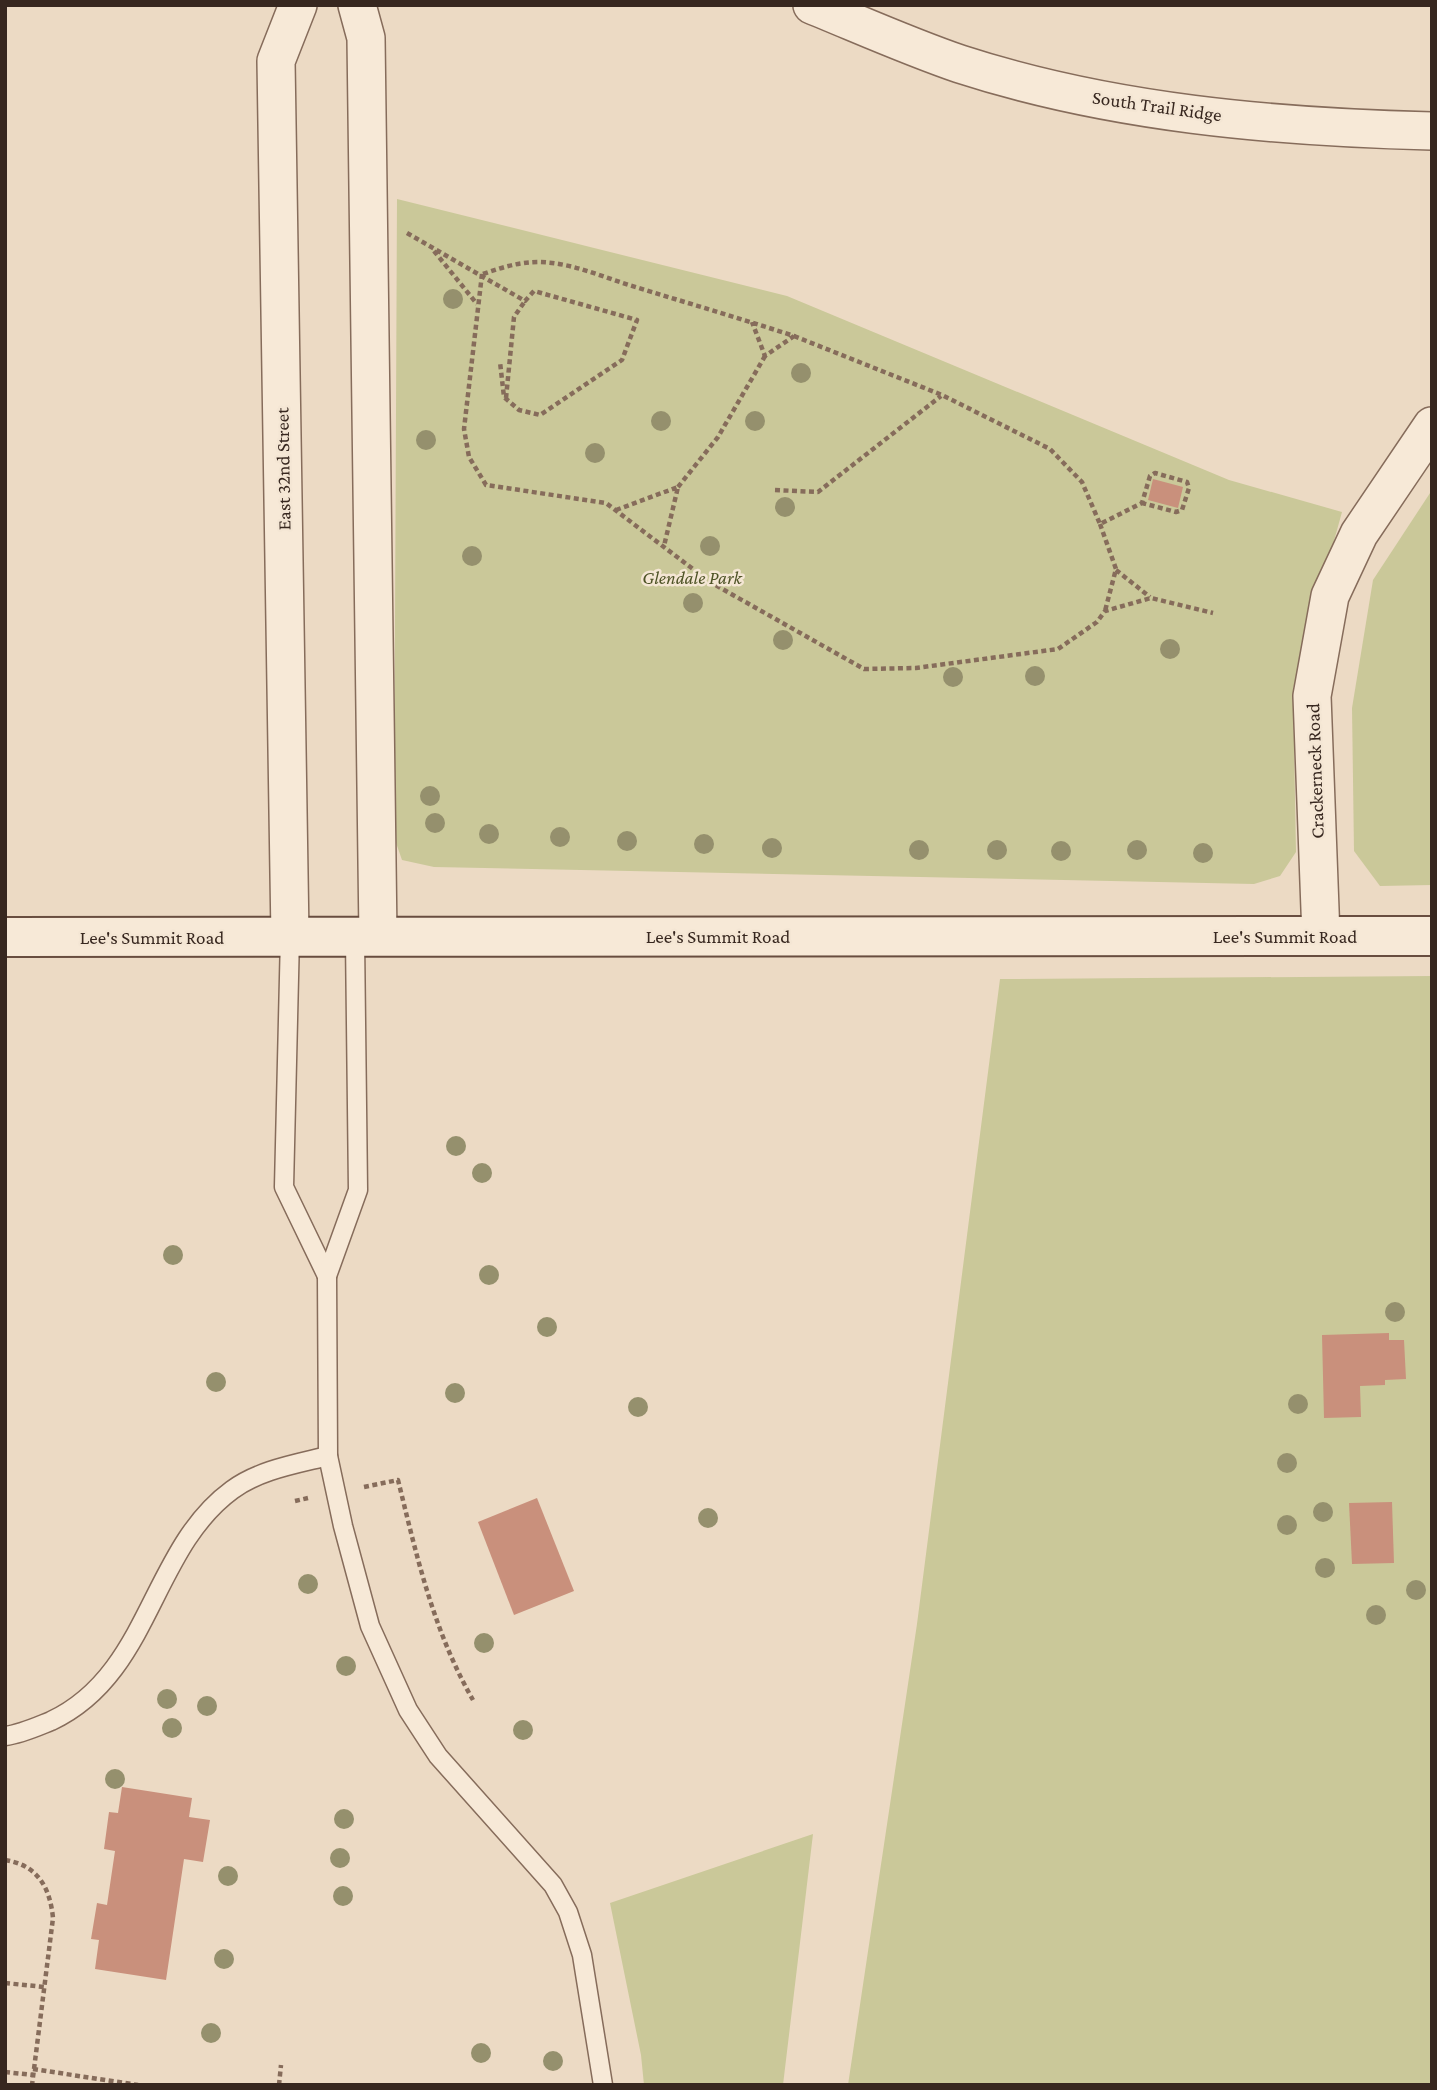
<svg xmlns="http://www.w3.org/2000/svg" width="1437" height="2090" font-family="'Crimson Pro',serif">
<rect width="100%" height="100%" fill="#ecdac4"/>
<g fill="#cac899">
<path d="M397,199L787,296L1229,480L1342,512L1293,689L1296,852L1280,876L1254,884L434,867L402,860L394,837Z"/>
<path d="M1432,490V885L1380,886L1354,851L1352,708L1373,580Z"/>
<path d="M1432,976V2085H848L917,1624L1000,979Z"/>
<path d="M813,1834L783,2085H644L641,2055L610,1903Z"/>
</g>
<g fill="#c9907c">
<path d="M1153,479L1183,487L1178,508L1148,500Z"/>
<path d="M1389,1333V1340H1404L1406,1379L1385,1380V1385L1360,1386L1361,1417L1324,1418L1322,1335Z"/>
<path d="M537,1498L574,1591L514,1615L478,1522Z"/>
<path d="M1392,1502L1394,1563L1352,1564L1349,1503Z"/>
<path d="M122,1787L192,1798L189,1817L210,1820L203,1862L184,1859L166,1980L95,1969L99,1940L91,1939L97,1903L107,1905L115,1851L104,1849L109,1812L118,1813Z"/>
</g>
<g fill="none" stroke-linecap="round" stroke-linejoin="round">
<defs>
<g id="lane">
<path d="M290,936L284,1187L327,1276"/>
<path d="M355,939L358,1190L327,1276L328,1456L343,1526L370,1626L408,1710L438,1756L553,1885L568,1912L582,1955L603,2085"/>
<path d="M5,1736C21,1734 36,1727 51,1721C151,1674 150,1550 232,1490C259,1470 296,1464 328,1456"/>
</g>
<g id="street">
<path d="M357,5L366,38L378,936"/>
<path d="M812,5C861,25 910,47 960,64C1111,113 1274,127 1432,131"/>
<path d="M290,936L276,61L298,5"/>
<path d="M1321,936L1312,696L1330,596L1359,534L1432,426"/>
</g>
<path id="secondary" d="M5,937L1432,936"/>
</defs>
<use href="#lane" stroke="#866c5b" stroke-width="21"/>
<use href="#street" stroke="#866c5b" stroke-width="40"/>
<use href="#secondary" stroke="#684d3f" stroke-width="42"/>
<g stroke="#866c5b" stroke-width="4.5" stroke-dasharray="5 3.5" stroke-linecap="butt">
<path d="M407,233L525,301L534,291L637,320L622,360L540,415L519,410L504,397L500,362"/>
<path d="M434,251L477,304"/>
<path d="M482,274L464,429L469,457L486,485L606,503L710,582L864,669L916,668L1058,649L1097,622L1105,611L1151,598L1213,613"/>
<path d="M483,274C503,267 519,262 540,262C572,263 600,276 629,285C684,302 739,318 794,336L765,356L752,322"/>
<path d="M794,336L942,395L1050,449L1082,482L1100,524L1142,503L1150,476L1155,473L1187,482L1189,488L1182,510L1176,512L1142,503"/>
<path d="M506,398L514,317L525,301"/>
<path d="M678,487L718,437L765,356"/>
<path d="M775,490L818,492L941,396"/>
<path d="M616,510L678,487L664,546"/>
<path d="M1100,524L1116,569L1105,611"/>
<path d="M1116,570L1150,597"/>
<path d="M364,1487L398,1480C417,1557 433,1630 473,1700"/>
<path d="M295,1501L308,1498"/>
<path d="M5,1860C38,1865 50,1888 53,1918L32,2085"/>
<path d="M5,1983L44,1987"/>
<path d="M33,2069L138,2085"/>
<path d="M5,2072L33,2075"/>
<path d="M279,2085L281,2065"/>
</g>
<use href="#lane" stroke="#f7e9d7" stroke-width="18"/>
<use href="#street" stroke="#f7e9d7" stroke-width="37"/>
<use href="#secondary" stroke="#f7e9d7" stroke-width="38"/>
</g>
<g fill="#95906d">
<circle cx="453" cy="299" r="10"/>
<circle cx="801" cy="373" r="10"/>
<circle cx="661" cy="421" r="10"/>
<circle cx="755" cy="421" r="10"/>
<circle cx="426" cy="440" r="10"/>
<circle cx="595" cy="453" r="10"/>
<circle cx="785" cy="507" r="10"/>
<circle cx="710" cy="546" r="10"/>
<circle cx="472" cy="556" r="10"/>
<circle cx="693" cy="603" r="10"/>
<circle cx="783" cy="640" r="10"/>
<circle cx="1170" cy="649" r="10"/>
<circle cx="1035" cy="676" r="10"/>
<circle cx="953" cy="677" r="10"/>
<circle cx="430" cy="796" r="10"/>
<circle cx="435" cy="823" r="10"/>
<circle cx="489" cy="834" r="10"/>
<circle cx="560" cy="837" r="10"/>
<circle cx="627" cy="841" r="10"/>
<circle cx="704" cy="844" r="10"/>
<circle cx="772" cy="848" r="10"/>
<circle cx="919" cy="850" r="10"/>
<circle cx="997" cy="850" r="10"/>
<circle cx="1137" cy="850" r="10"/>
<circle cx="1061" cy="851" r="10"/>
<circle cx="1203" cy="853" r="10"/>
<circle cx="456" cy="1146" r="10"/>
<circle cx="482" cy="1173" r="10"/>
<circle cx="173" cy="1255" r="10"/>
<circle cx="489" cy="1275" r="10"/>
<circle cx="1395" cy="1312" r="10"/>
<circle cx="547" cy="1327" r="10"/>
<circle cx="216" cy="1382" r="10"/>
<circle cx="455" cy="1393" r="10"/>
<circle cx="1298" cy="1404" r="10"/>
<circle cx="638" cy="1407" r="10"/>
<circle cx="1287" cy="1463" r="10"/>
<circle cx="1323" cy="1512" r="10"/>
<circle cx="708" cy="1518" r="10"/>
<circle cx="1287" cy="1525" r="10"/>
<circle cx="1325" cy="1568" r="10"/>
<circle cx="308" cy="1584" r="10"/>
<circle cx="1416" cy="1590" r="10"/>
<circle cx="1376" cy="1615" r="10"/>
<circle cx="484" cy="1643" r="10"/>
<circle cx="346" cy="1666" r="10"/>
<circle cx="167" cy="1699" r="10"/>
<circle cx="207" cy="1706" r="10"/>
<circle cx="172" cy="1728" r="10"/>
<circle cx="523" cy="1730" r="10"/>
<circle cx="115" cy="1779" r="10"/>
<circle cx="344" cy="1819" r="10"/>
<circle cx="340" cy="1858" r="10"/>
<circle cx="228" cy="1876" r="10"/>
<circle cx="343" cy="1896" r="10"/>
<circle cx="224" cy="1959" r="10"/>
<circle cx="211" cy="2033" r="10"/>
<circle cx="481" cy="2053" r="10"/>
<circle cx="553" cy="2061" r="10"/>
</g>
<g text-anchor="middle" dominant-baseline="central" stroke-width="5" stroke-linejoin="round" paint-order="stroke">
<g font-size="19" fill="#37271f" stroke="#f4e6d4">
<text transform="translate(1157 106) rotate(8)">South Trail Ridge</text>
<text transform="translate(283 469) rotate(-91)">East 32nd Street</text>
<text transform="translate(1315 771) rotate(-92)">Crackerneck Road</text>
<text x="718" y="936">Lee's Summit Road</text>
<text x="1285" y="936">Lee's Summit Road</text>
<text x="152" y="937">Lee's Summit Road</text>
</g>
<g font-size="19" font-style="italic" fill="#4e5326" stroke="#f4e6d4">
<text x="692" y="577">Glendale Park</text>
</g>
</g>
<rect width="1437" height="2090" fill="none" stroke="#37271f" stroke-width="14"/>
</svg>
